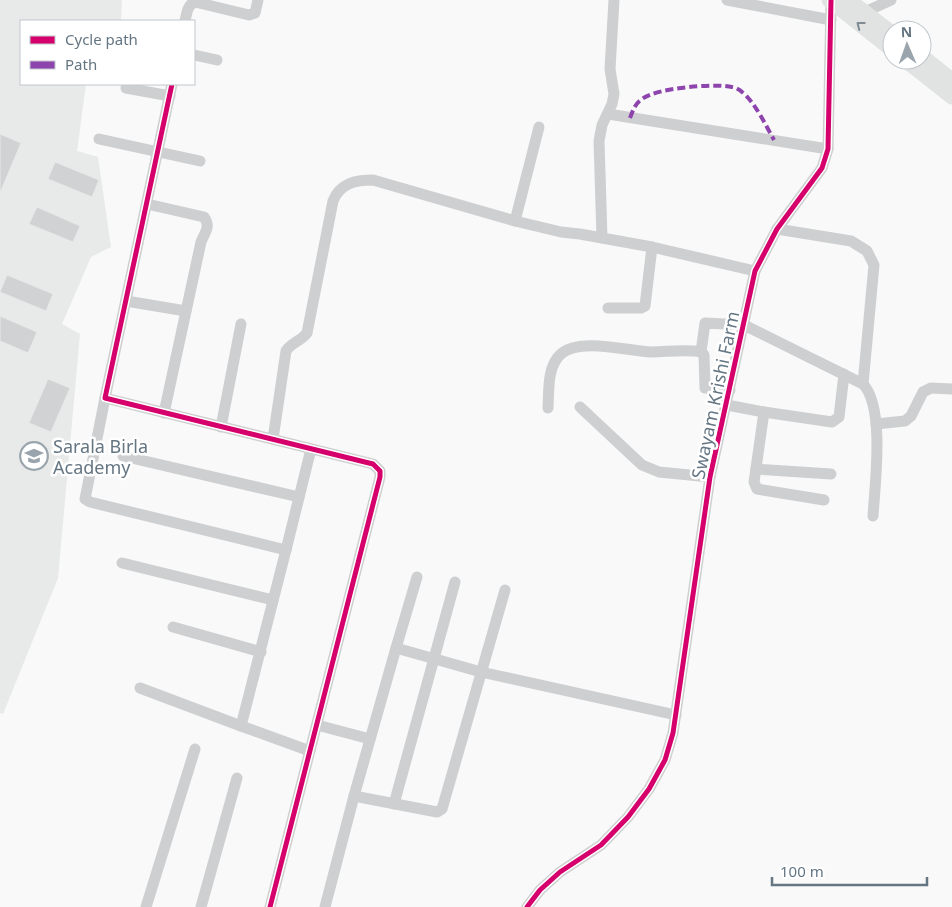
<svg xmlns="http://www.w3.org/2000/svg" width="952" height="907" font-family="'Noto Sans',sans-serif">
<rect width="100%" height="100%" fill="#f9f9f9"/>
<path fill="#e8e9e9" d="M0,0H122L121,21H21V84H86L77,151L98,157L111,247L91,257L62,324L80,334L58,578L3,714L0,713Z"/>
<g fill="#d0d2d3" stroke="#e8e8e8">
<path d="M0,134L21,143L0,193Z"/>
<path d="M55,162L99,180L92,197L48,179Z"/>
<path d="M37,207L80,226L73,242L29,224Z"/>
<path d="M7,275L53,294L46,311L0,292Z"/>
<path d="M0,316L37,332L28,353L0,341Z"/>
<path d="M48,379L70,388L51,432L29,423Z"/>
</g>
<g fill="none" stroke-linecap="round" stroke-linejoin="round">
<g stroke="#cecfd0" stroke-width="11">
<path d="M727,0L831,20"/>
<path d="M865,12L891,0"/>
<path d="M185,21C187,13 187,5 195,2L249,15L255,13L258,0"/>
<path d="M194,55L217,60"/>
<path d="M172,84L105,398L373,464L380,471V477L270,907"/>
<path d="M126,88L170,96"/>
<path d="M608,114L828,149"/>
<path d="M99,139L200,161"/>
<path d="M147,204L204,217C211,227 205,232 201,242L164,413"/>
<path d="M515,221L539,127"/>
<path d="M777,229L851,241L867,251L874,265L863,384"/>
<path d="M602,238L599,141L602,125L612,104L614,94L610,69L614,0"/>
<path d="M126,301L186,311"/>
<path d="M608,308H641L645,306L652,247"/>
<path d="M701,352L705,323L744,325L863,384C885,407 875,484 873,516"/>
<path d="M105,398L85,499L90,502L286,550L241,726L310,751"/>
<path d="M727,405L764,412L832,422L839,417L844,374"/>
<path d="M580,407L642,465L659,472L710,477"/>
<path d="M548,408C549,390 547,366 561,354C579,337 629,351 651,352C667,352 685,349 701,352L704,355L705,388L730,390"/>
<path d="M764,412L754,482L757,489L824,500"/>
<path d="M876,424L905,421L911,416L923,392L931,388L952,389"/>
<path d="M221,427L241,324"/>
<path d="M273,439L286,351C291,343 301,341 307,333L333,201C340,183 356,180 373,180L515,221L561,232L580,234L652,247L755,271"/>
<path d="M123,456L299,497"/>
<path d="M756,469L831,474"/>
<path d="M286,550L311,449"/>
<path d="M122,563L273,600"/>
<path d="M173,627L261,652"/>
<path d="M396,648L417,577"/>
<path d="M140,688L241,726"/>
<path d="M317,725L370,739"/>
<path d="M354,796L437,812L442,809L505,590"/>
<path d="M394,804L455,582"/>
<path d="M146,907L195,749"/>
<path d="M201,907L237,778"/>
<path d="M325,907L354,796L396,648L481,672L676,715"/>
<path d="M527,907L540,890L560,872L601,845L628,817L649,789L665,760L673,733L710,477L755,271L777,229L822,168L828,149L831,0"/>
</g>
<g stroke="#e1e2e2" stroke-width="15">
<path d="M829,0L892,50"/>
<path d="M849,0L892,33"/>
<path d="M922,56L952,80"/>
<path d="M905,60L952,97"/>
</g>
<path stroke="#8e44ad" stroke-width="4" stroke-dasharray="8 4" stroke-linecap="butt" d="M630,118C633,110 635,104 642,99C656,88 714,83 732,87C735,87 740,90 742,92C755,102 766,126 774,140"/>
<defs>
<g id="cycleway">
<path d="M172,84L105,398L373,464L380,471V477L270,907"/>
<path d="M527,907L540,890L560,872L601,845L628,817L649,789L665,760L673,733L710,477L755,271L777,229L822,168L828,149L831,0"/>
</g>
</defs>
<use href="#cycleway" stroke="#fff" stroke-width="8"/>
<use href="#cycleway" stroke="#d6006c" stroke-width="5"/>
</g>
<defs><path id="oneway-chevron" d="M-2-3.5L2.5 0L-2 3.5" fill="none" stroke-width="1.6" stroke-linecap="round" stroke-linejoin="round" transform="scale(1.25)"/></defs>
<use stroke="#7e8c96" href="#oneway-chevron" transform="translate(860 25) rotate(-142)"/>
<defs>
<symbol id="school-ring" viewBox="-11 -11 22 22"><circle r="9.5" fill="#fff" stroke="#99a4ac" stroke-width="1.5"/><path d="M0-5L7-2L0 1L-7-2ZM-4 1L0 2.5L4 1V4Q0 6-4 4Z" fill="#99a4ac"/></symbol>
</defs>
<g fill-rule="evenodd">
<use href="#school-ring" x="18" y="440" width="32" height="32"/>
</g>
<g text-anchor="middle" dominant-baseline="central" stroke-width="5" stroke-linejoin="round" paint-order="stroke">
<g font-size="18" fill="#657683" stroke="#fff">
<text transform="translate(715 395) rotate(-78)">Swayam Krishi Farm</text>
</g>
<g font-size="18" fill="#657683" stroke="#fff" text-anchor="start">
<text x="53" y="446">Sarala Birla<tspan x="53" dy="21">Academy</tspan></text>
</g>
</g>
<rect x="20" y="20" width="175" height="65" fill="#ffffff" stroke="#c1c8cd"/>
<rect x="30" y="36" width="25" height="8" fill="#d6006c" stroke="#c1c8cd"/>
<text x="65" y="45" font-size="15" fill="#657683">Cycle path</text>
<rect x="30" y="61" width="25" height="8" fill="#8e44ad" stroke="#c1c8cd"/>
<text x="65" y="70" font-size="15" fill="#657683">Path</text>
<g transform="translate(907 45) rotate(358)"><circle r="24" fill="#ffffff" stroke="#c1c8cd"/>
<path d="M0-4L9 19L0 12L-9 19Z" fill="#99a4ac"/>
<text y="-8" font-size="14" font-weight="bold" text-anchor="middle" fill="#657683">N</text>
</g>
<path d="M772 877v8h155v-8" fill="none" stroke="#657683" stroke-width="2.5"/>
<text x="780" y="877" font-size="15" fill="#657683" stroke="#ffffff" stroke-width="4" paint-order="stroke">100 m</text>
</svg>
